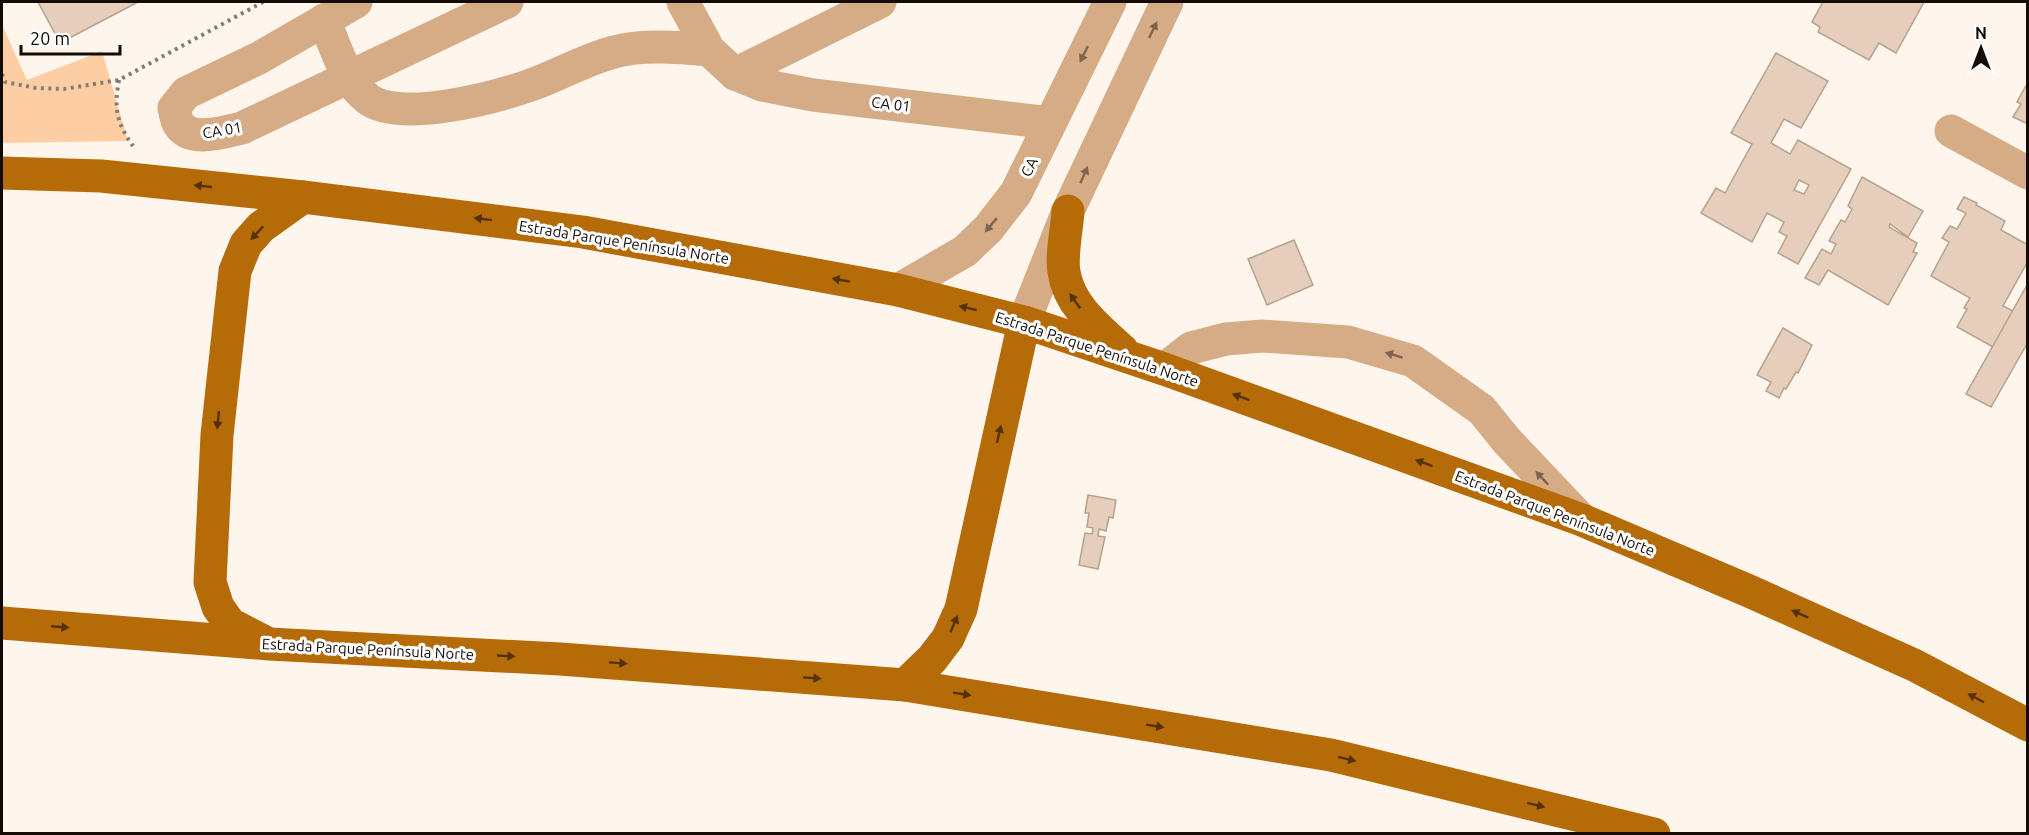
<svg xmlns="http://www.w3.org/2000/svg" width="2029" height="835" font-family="Ubuntu,sans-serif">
<rect width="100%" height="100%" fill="#fef5ec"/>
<path fill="#fdcea3" d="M2,25L27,80L102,51L128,141L2,143Z"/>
<g fill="#e5ceba" stroke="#b7a28e" stroke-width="1.5" fill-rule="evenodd">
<path d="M38,2H138L60,43Z"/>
<path d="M1823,2H1924L1896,53L1879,43L1869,60L1818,32L1820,27L1812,22Z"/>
<path d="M1776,53L1828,81L1801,128L1784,119L1771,143L1790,154L1798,140L1851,169L1798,264L1778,253L1787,236L1779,232L1784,222L1767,213L1752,242L1701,213L1716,188L1725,193L1752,144L1731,133ZM1799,180L1809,185L1804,194L1794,190Z"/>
<path d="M2028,82V124L2013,117L2021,104L2017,102Z"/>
<path d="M1862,177L1923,211L1908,237L1890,224L1889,227L1917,243L1913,252L1917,253L1888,305L1828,270L1819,285L1805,278L1822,249L1831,254L1836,244L1829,241L1841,220L1845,222L1852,209L1848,206Z"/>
<path d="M1964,197L1977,203L1976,205L2005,221L2001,230L2028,245V261L2003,306L2013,311L1993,347L1957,327L1967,309L1964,308L1970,298L1931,276L1949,242L1942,238L1950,226L1957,229L1966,213L1957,209Z"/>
<path d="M1294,240L1313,285L1267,305L1248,259Z"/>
<path d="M2027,285L2028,342L1991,407L1966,394Z"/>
<path d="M1783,328L1812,345L1798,373L1796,372L1786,389L1784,388L1779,398L1766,391L1771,382L1757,375Z"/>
<path d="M1088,495L1116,500L1113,518L1109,517L1106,531L1099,529L1098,536L1105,537L1098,569L1079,565L1085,533L1092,534L1093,528L1087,527L1089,513H1085Z"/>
</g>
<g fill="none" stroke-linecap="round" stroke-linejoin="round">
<g stroke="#847c74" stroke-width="4" stroke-dasharray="3 4.5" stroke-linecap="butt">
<path d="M2,74L5,82L36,88L64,89L119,80L263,2"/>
<path d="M119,80C114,108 116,122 133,146"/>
</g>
<g stroke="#d6ac87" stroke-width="33">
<path d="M356,2L259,58L186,93L174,108C175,113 176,118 178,123C190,144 224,132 242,128L507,2"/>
<path d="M683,2L709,50L735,74L762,85L813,95L1050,123"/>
<path d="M324,20C335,45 345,82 368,99C399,123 493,98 528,86C557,76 584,60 614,52C641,44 681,47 709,50"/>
<path d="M735,74L880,2"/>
<path d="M1951,131L2028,173"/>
<path d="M898,290L965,251L988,229L1016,193L1110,2"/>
<path d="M1024,322L1068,211L1167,2"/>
<path d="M1164,369L1191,348L1226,339L1262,336L1348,342L1413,361L1482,410L1507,441L1582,520"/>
</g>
<g stroke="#b56b07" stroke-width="33">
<path d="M2,173L101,176L303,197L583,232L898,290L1024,322L1164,369L1582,520L1749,591L1914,665L2028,725"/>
<path d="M1068,211C1067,229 1061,255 1064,272C1069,306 1098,328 1122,350"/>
<path d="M2,623L269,644L560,659L905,685L1331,755L1654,834"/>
<path d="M263,641L230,624L218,607L210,582L217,435L235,271L246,244L261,227L303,197"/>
<path d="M905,685L932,659L948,638L961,609L1024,322"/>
</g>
</g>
<defs><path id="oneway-solid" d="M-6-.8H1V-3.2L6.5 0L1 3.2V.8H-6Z" transform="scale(1.5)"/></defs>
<g fill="#7e644c">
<use href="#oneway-solid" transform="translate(1153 30) rotate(-64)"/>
<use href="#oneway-solid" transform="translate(1084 54) rotate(116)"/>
<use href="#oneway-solid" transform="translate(1084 175) rotate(-66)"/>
<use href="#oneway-solid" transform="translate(991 225) rotate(130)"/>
<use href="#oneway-solid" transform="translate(1394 355) rotate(-163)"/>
<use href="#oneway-solid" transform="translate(1542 478) rotate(-133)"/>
</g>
<g fill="#543106">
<use href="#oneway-solid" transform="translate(203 186) rotate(-174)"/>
<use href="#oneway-solid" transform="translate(483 219) rotate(-173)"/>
<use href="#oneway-solid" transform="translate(257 233) rotate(133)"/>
<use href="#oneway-solid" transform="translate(841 280) rotate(-170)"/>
<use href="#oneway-solid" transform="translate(1075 301) rotate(-125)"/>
<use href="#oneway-solid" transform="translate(968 308) rotate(-166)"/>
<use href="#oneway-solid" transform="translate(1241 397) rotate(-160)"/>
<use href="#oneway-solid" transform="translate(218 420) rotate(96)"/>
<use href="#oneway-solid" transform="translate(999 434) rotate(-77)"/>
<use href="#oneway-solid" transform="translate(1424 463) rotate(-160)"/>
<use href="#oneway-solid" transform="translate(1800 614) rotate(-156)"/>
<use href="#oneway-solid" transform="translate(954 624) rotate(-67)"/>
<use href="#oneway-solid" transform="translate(60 627) rotate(5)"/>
<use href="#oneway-solid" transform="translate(506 656) rotate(3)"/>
<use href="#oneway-solid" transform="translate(618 663) rotate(4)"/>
<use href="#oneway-solid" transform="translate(812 678) rotate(4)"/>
<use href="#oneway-solid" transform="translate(962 694) rotate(9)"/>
<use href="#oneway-solid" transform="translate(1976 698) rotate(-152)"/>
<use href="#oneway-solid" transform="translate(1155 726) rotate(9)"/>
<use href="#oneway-solid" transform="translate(1347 759) rotate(14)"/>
<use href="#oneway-solid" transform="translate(1536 805) rotate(14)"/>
</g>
<g text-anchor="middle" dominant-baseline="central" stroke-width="6" stroke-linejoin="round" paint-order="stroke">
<g font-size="15" fill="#130b05" stroke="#fff">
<text transform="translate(891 104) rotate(7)">CA 01</text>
<text transform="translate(222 130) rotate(-10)">CA 01</text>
<text transform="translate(1029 167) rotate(-64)">CA</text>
<text transform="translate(624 242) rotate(9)">Estrada Parque Península Norte</text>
<text transform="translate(1097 349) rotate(18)">Estrada Parque Península Norte</text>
<text transform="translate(1555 513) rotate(21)">Estrada Parque Península Norte</text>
<text transform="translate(368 649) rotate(3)">Estrada Parque Península Norte</text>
</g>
</g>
<rect width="2029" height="835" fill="none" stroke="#130b05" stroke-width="6"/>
<g transform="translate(1981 48)" stroke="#ffffff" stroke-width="4.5" paint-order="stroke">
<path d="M0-4.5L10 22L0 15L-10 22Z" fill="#130b05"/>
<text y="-9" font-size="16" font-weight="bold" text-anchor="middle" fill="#130b05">N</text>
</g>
<path d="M21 45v9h99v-9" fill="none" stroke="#130b05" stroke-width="3"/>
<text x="30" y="45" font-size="18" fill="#130b05" stroke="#ffffff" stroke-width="4.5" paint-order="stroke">20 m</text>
</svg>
